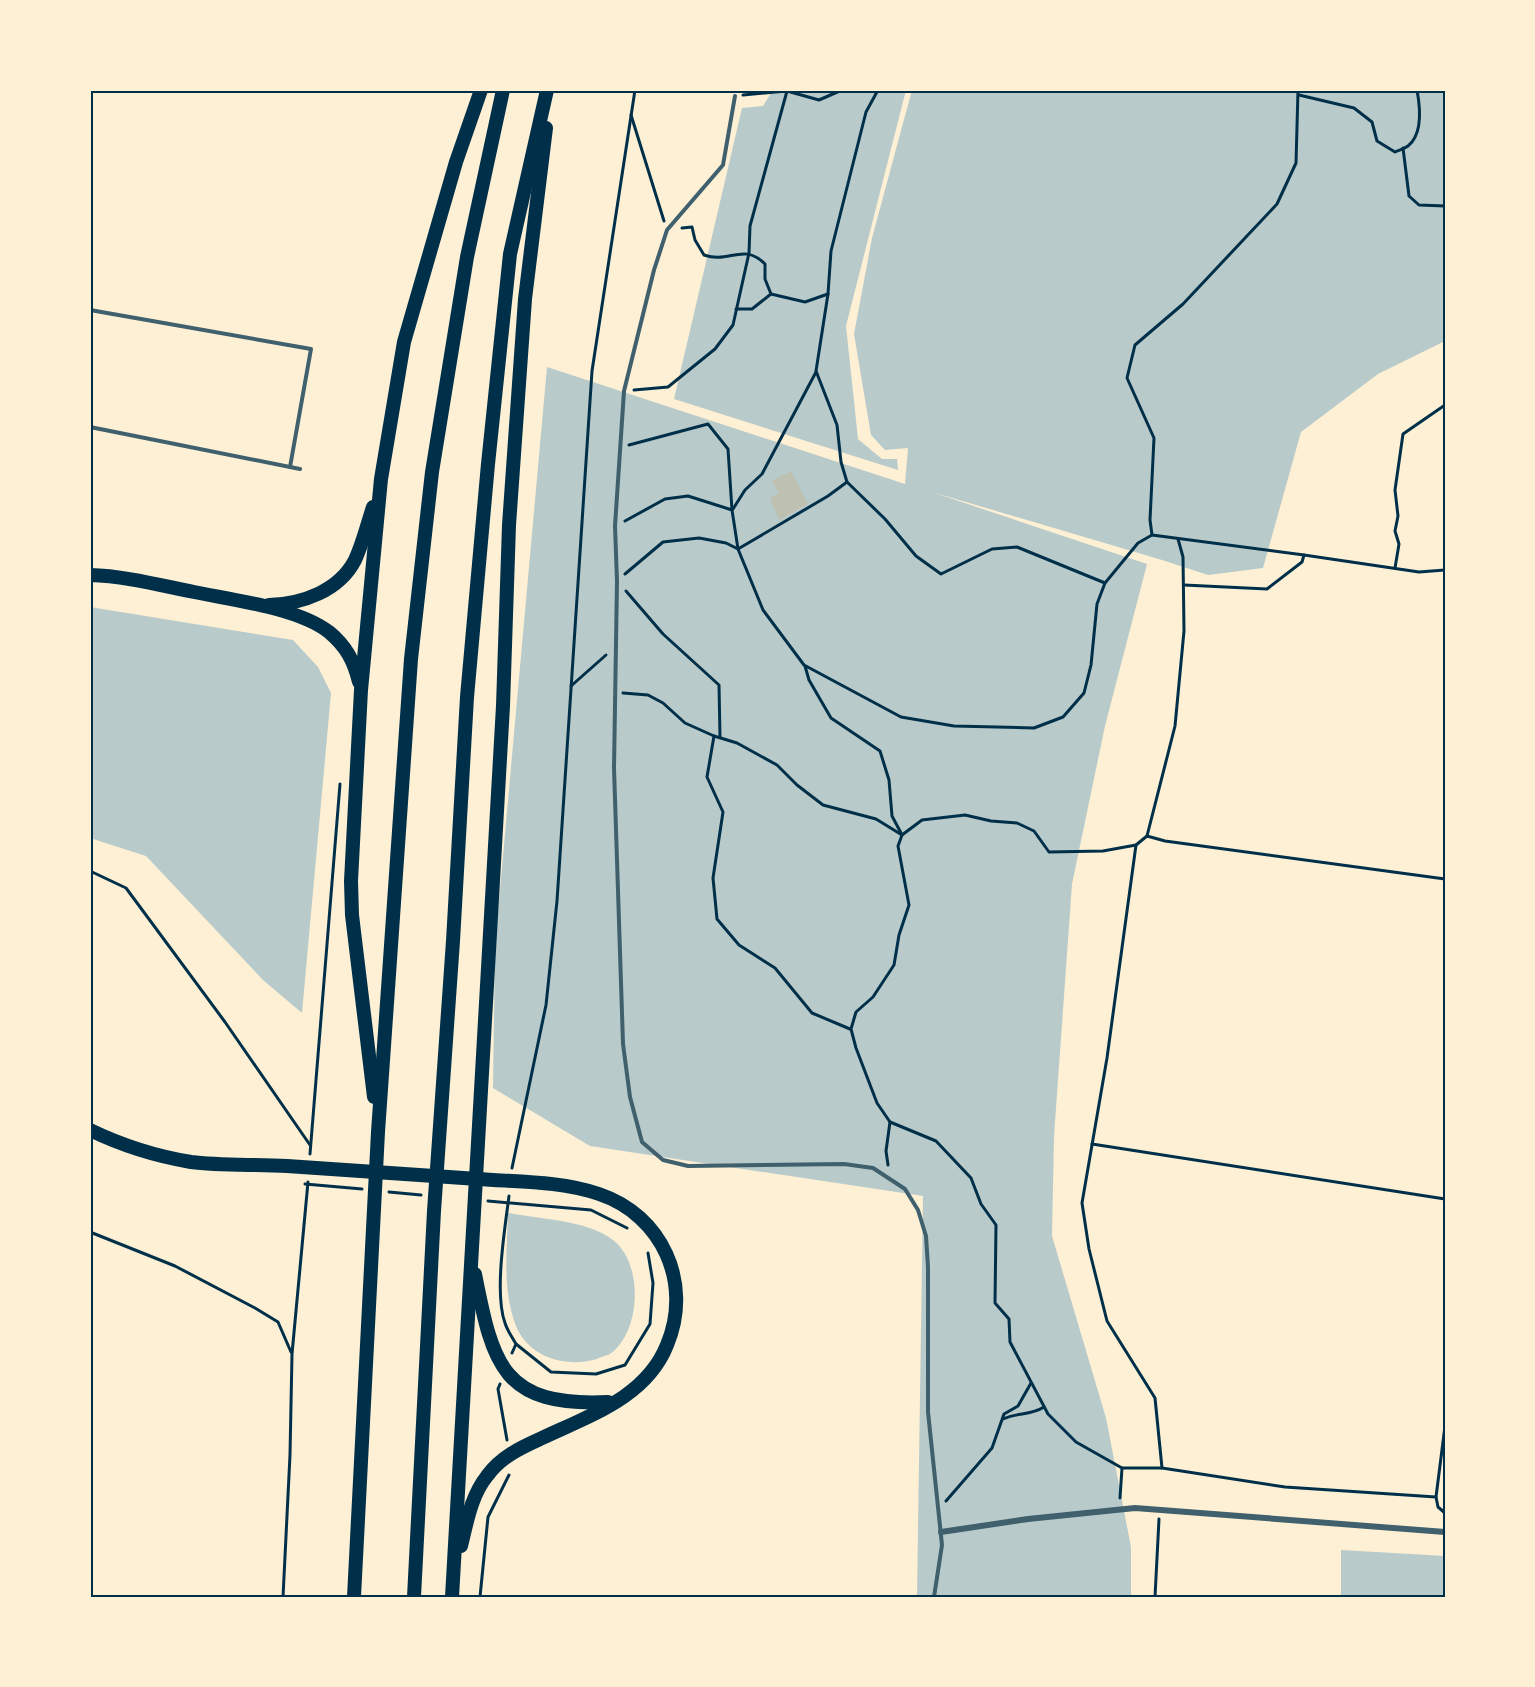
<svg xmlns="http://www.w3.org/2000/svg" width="1535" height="1687" font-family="'IBM Plex Sans',sans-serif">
<rect width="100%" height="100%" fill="#fdf0d5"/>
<g fill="#b9caca">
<path d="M773,90H906L846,326L858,439L882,459H897L898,470L674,399L742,108L763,106Z"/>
<path d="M912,90H1445V341L1378,374L1301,432L1263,568L1208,575L1162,560L932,492L1147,564L1105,726L1072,884L1054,1136L1052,1236L1106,1418L1131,1547V1597H917L923,1196L590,1146L493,1088L495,945L547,367L905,484L908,448L885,450L871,435L854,334L872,238Z"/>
<path d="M90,607L293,640L318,667L331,693L302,1013L263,980L146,856L90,838Z"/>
<path d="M508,1213C540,1219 587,1220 613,1240C644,1264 641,1332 610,1354C606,1356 600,1357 597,1359C567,1368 529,1358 516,1326C502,1290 507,1251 508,1213Z"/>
<path d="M1341,1550L1445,1556V1597H1341Z"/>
</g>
<path fill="#bec0b2" d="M791,471L808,504L779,520L770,498L779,493L772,481Z"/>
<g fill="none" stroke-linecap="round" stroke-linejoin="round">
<g stroke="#003049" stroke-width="3">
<path d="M1298,90L1296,163L1277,204L1183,304L1135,345L1127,378L1154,438L1150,520L1152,535L1304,555L1419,572L1445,570"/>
<path d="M743,95L787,91L819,100L842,90"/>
<path d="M1299,95L1354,108L1372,122L1377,141L1395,152C1399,150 1404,149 1408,146C1423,134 1420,106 1417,90"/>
<path d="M631,115L664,221"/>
<path d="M1403,148L1409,196L1419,205L1445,206"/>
<path d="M682,228L692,227L695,240L704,255C729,264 743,242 765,264V279L771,294L752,309H736"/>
<path d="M771,294L805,302L828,294"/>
<path d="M634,390L668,387L715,349L733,325L749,253L750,226L787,91"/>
<path d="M629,445L708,424L728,449L732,510"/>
<path d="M847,482L885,519L916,556L941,574L992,549L1017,547L1105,583"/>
<path d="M733,509L745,490L762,474L816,372"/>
<path d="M625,521L665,499L688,496L732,510L738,549L828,496L847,482L841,462L837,425L816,371L828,294L831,251L866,112L878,90"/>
<path d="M1395,568L1399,544L1395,531L1398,516L1395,490L1403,434L1445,405"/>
<path d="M625,574L663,542L699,538L726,543L738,549L763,610L804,665L901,717L954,726L1034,728L1063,717L1084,693L1091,665L1097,604L1105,583L1138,543L1152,535"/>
<path d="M1184,585L1267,589L1302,562L1304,555"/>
<path d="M626,591L663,634L719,685L720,737"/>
<path d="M805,666L809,680L831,718L880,751L889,780L892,816L901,833"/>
<path d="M571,686L606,655"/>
<path d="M623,693L648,695L663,703L685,723L714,736L737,743L777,765L797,785L823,805L876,819L902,835"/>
<path d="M714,736L707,777L723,812L713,878L717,919L739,945L775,968L812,1013L850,1029"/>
<path d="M1147,836L1165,841L1445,879"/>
<path d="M1136,845L1107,1058L1082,1203L1089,1249L1107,1321L1155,1398L1162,1468"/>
<path d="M90,871L126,888L225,1022L310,1145"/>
<path d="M1092,1144L1445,1199"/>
<path d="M310,1154L340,784"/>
<path d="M888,1165L886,1151L890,1122"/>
<path d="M512,1168L546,1005L557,901L592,371L635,90"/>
<path d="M305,1184L362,1189"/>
<path d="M389,1192L421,1195"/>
<path d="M509,1196C505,1228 494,1293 505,1323C507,1330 512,1337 516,1344L512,1353"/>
<path d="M488,1201L591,1210L627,1228"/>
<path d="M90,1232L175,1266L255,1308L278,1322L291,1352"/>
<path d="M516,1344L551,1372L596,1374L625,1365L650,1324L653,1283L648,1253"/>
<path d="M500,1384L498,1389L507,1440"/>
<path d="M1003,1419C1018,1412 1030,1416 1044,1407"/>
<path d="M1445,1426L1436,1497L1438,1507L1445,1513"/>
<path d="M1122,1468H1162L1285,1487L1436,1497"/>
<path d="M1120,1498L1122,1468L1076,1442L1048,1414L1010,1342L1009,1319L995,1303L996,1225L981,1204L971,1178L936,1141L890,1122L877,1103L856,1048L851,1029L856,1012L873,997L894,965L899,935L909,905L898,846L902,835L922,820L965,815L991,821L1017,823L1034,831L1049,852L1103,851L1136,845L1147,836L1175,726L1184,631L1183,557L1178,539"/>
<path d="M946,1501L992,1448L1004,1414L1018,1406L1031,1383"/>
<path d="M283,1597L290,1455L292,1354L308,1182"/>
<path d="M480,1597L488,1517L509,1475"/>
<path d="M1155,1597L1159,1519"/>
</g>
<g stroke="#3f606c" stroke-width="4">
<path d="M735,96L723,165L667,230L654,270L624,391L615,526L617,581L614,768L623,1044L630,1097L642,1142L663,1160L688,1166L844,1164L873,1168L905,1189L918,1210L926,1236L928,1267V1412L942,1545L934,1597"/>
<path d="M90,310L311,349L290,467"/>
<path d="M90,427L300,469"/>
</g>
<path stroke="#3f606c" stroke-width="6" d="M941,1532L1028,1519L1135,1508L1445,1532"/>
<g stroke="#003049" stroke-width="14">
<path d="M90,575C125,576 159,585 194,592C233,600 298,608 329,632C346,646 354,661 359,682"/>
<path d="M269,605C302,604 339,591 355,560C363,543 367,525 373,507"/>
<path d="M374,1097L352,915L351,881L361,690L381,479L404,342L456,162L481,90"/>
<path d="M90,1130C123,1146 155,1156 191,1162C220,1166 256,1164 287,1166C351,1170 415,1175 478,1179C518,1182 561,1181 599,1194C662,1215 693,1283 667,1345C646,1398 588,1416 540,1439C520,1448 501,1457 487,1476C471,1496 467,1522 461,1546"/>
<path d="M475,1274C493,1366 503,1407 608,1402"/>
<path d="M354,1597L378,1132L411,659L432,472L467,257L503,90"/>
<path d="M414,1597L434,1211L453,941L467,697L488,464L510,254L547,90"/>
<path d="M452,1597L503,706L509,525L525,299L546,128"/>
</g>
</g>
<rect width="1535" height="1687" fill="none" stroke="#fdf0d5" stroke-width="183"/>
<rect x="92" y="92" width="1352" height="1504" fill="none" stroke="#003049" stroke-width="2"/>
</svg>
